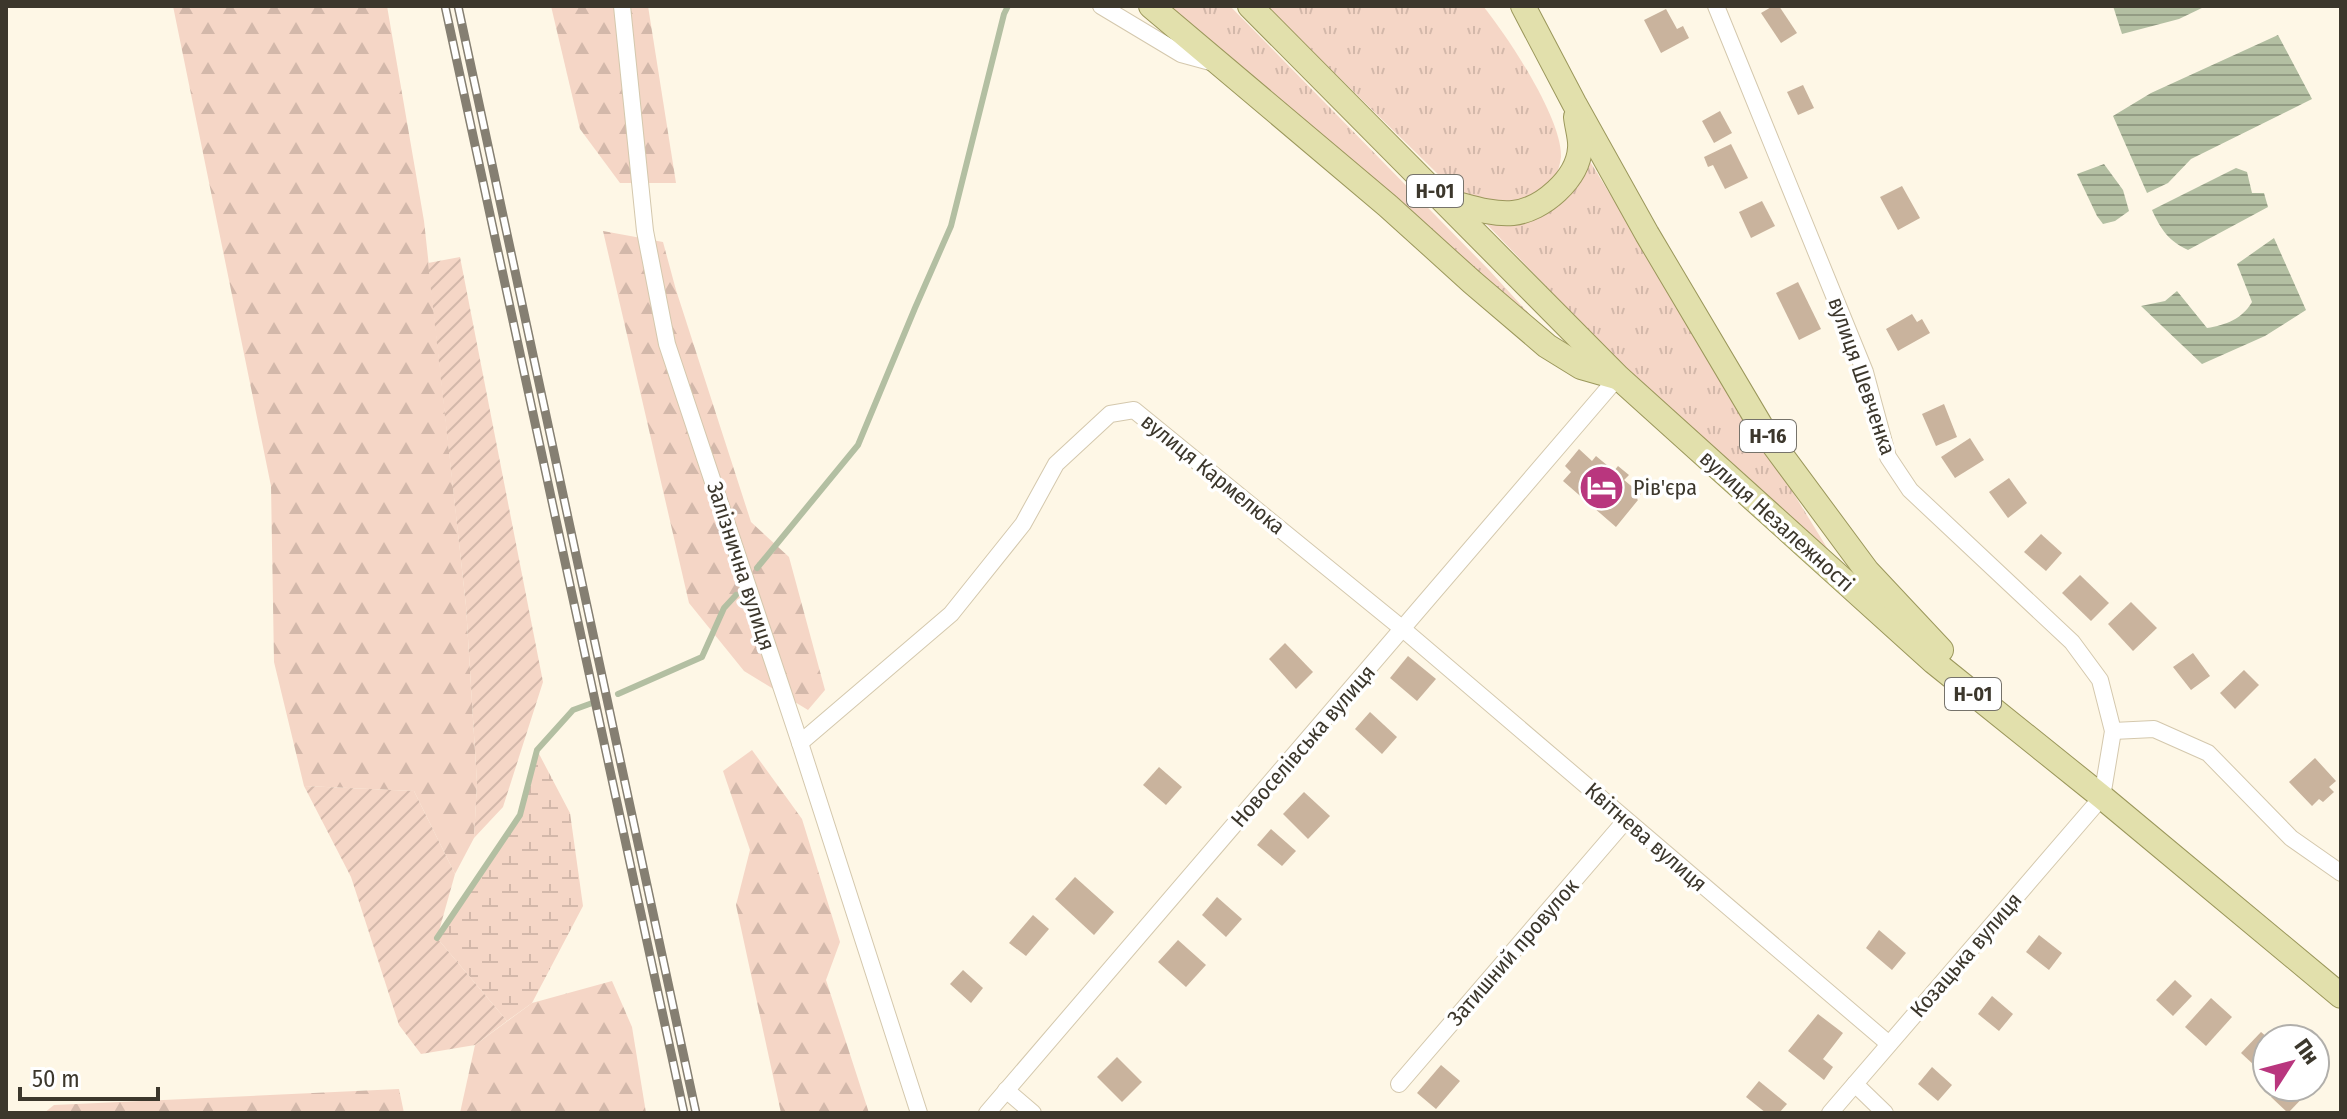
<svg xmlns="http://www.w3.org/2000/svg" width="2347" height="1119" font-family="'Fira Sans Condensed',sans-serif">
<defs>
<pattern id="grass-tufts" width="24" height="20" patternUnits="userSpaceOnUse" patternTransform="scale(2)"><rect width="24" height="20" fill="#f5d6c6"/><path d="M3 7l-1-3M5 7V3M7 7l1-3M15 17l-1-3M17 17v-4M19 17l1-3" fill="none" stroke="#d3b8aa"/></pattern>
<pattern id="forest-firs" width="22" height="20" patternUnits="userSpaceOnUse" patternTransform="scale(2)"><rect width="22" height="20" fill="#f5d6c6"/><path d="M5 1l3.5 6h-7zM16 11l3.5 6h-7z" fill="#d3b8aa"/></pattern>
<pattern id="wetland-marsh" width="20" height="14" patternUnits="userSpaceOnUse" patternTransform="scale(2)"><rect width="20" height="14" fill="#f5d6c6"/><path d="M1 5h8M5 5V1M11 12h8M15 12V8" fill="none" stroke="#d3b8aa"/></pattern>
<pattern id="garden-furrows" width="10" height="10" patternUnits="userSpaceOnUse" patternTransform="scale(2)"><rect width="10" height="10" fill="#f5d6c6"/><path d="M-1 1l2-2M0 10L10 0M9 11l2-2" fill="none" stroke="#d3b8aa"/></pattern>
<pattern id="water-rules" width="6" height="5" patternUnits="userSpaceOnUse" patternTransform="scale(2)"><rect width="6" height="5" fill="#b3bfa2"/><path d="M0 2.5h6" fill="none" stroke="#939c84"/></pattern>
</defs>
<rect width="100%" height="100%" fill="#fef7e6"/>
<g fill="url(#grass-tufts)">
<path d="M1167,6H1230L1489,270L1565,353L1233,59Z"/>
<path d="M1266,6H1483C1508,37 1562,118 1561,157C1560,165 1557,174 1554,182L1518,203L1472,199L1445,181Z"/>
<path d="M1586,155L1840,569L1632,376L1476,213L1504,223Z"/>
</g>
<g fill="url(#forest-firs)">
<path d="M173,6H387L424,221L466,606L477,783L474,838L455,874L414,791L304,786L274,662L271,486Z"/>
<path d="M551,6H648L676,183H620L580,129Z"/>
<path d="M603,231L663,242L676,290L751,522L789,557L825,690L808,710L744,671L689,603Z"/>
<path d="M752,750L802,819L840,942L826,980L869,1113H781L736,905L750,850L723,771Z"/>
<path d="M612,981L632,1027L646,1113H460L475,1045L532,1003Z"/>
<path d="M399,1089L404,1113H44L54,1105Z"/>
</g>
<path fill="url(#wetland-marsh)" d="M537,750L570,813L583,906L532,1003L507,1021L437,938L520,815Z"/>
<g fill="url(#garden-furrows)">
<path d="M460,257L543,682L503,807L474,838L477,783L466,606L428,263Z"/>
<path d="M304,786L414,791L455,874L437,938L507,1021L475,1045L421,1054L399,1025L351,877Z"/>
</g>
<g fill="url(#water-rules)">
<path d="M2113,6H2206L2179,19L2122,34Z"/>
<path d="M2278,35L2312,99L2191,159L2168,183L2147,193L2113,116L2151,93Z"/>
<path d="M2104,164L2123,190L2129,211L2115,221L2103,224L2097,216L2077,174Z"/>
<path d="M2236,168L2247,172L2252,193H2264L2268,207L2188,250C2169,241 2161,230 2152,210Z"/>
<path d="M2274,238L2306,310L2265,336L2202,364L2141,306L2165,301L2177,291L2207,328C2226,325 2242,319 2252,302L2237,264Z"/>
</g>
<g fill="none" stroke-linecap="round" stroke-linejoin="round">
<g stroke="#b3bfa2" stroke-width="6">
<path d="M757,568L858,445L915,308L951,226L1004,14L1008,6"/>
<path d="M618,694L702,657L724,608L736,595"/>
<path d="M437,938L520,815L537,750L573,710L595,702"/>
</g>
</g>
<g fill="#c9b39d">
<path d="M1773,6H1779L1797,33L1781,43L1761,13Z"/>
<path d="M1666,9L1677,29L1683,26L1689,38L1661,53L1644,20Z"/>
<path d="M1803,85L1814,108L1798,115L1787,92Z"/>
<path d="M1720,111L1732,133L1714,143L1702,121Z"/>
<path d="M1731,144L1748,178L1725,189L1713,165L1708,167L1704,157Z"/>
<path d="M1902,186L1920,218L1898,230L1880,197Z"/>
<path d="M1762,201L1775,226L1751,238L1739,212Z"/>
<path d="M1798,282L1821,329L1799,340L1776,293Z"/>
<path d="M1912,314L1917,322L1922,319L1930,333L1898,351L1886,329Z"/>
<path d="M1944,404L1957,437L1936,446L1922,414Z"/>
<path d="M1970,438L1984,460L1955,478L1941,457Z"/>
<path d="M1579,449L1592,461L1596,456L1614,471L1618,466L1629,475L1624,480L1641,494L1637,499L1638,500L1616,527L1563,481L1571,472L1565,466Z"/>
<path d="M2009,478L2027,503L2008,518L1989,492Z"/>
<path d="M2041,534L2062,553L2046,571L2024,552Z"/>
<path d="M2080,575L2109,603L2091,621L2062,593Z"/>
<path d="M2131,602L2157,628L2133,651L2108,624Z"/>
<path d="M1285,643L1313,672L1296,689L1269,659Z"/>
<path d="M2193,653L2210,676L2191,690L2173,667Z"/>
<path d="M1408,656L1436,679L1417,701L1390,678Z"/>
<path d="M2244,670L2259,685L2235,709L2220,693Z"/>
<path d="M1370,712L1397,737L1382,754L1355,729Z"/>
<path d="M2315,758L2336,781L2329,787L2334,792L2323,802L2319,799L2312,806L2289,782Z"/>
<path d="M1159,767L1182,787L1166,805L1143,785Z"/>
<path d="M1304,792L1330,816L1308,839L1283,814Z"/>
<path d="M1271,829L1296,851L1282,866L1257,845Z"/>
<path d="M1075,877L1114,912L1094,935L1055,899Z"/>
<path d="M1217,897L1242,919L1226,937L1202,915Z"/>
<path d="M1033,915L1049,929L1026,956L1009,943Z"/>
<path d="M1879,930L1906,953L1892,970L1866,948Z"/>
<path d="M2039,935L2062,953L2049,970L2026,952Z"/>
<path d="M1178,940L1206,965L1186,987L1158,962Z"/>
<path d="M963,970L983,988L971,1003L950,984Z"/>
<path d="M2175,980L2192,996L2173,1016L2156,1000Z"/>
<path d="M1992,996L2013,1014L1999,1031L1978,1014Z"/>
<path d="M2211,998L2232,1017L2206,1046L2185,1027Z"/>
<path d="M1818,1014L1843,1033L1823,1059L1833,1067L1824,1080L1788,1051Z"/>
<path d="M2261,1032L2267,1037V1077L2241,1053Z"/>
<path d="M1117,1057L1142,1082L1122,1102L1097,1077Z"/>
<path d="M1441,1065L1460,1081L1436,1109L1417,1093Z"/>
<path d="M1932,1067L1952,1085L1938,1101L1918,1084Z"/>
<path d="M1759,1081L1787,1104L1779,1113H1766L1746,1097Z"/>
<path d="M2281,1087H2313L2288,1113L2271,1097Z"/>
</g>
<g fill="none" stroke-linecap="round" stroke-linejoin="round">
<defs>
<g id="minor">
<path d="M622,6L645,231L667,344L800,743L919,1113"/>
<path d="M1101,6L1181,54L1214,63"/>
<path d="M1716,6L1865,372L1888,457L1910,490L2072,642L2100,680L2113,731L2102,797L1830,1113"/>
<path d="M2113,731L2154,729L2208,753L2291,838L2341,873"/>
<path d="M800,743L951,614L1023,524L1056,464L1110,414L1134,410L1404,630L1889,1044"/>
<path d="M1399,1084L1626,820"/>
<path d="M1855,1084L1885,1113"/>
<path d="M1006,1090L1033,1113"/>
<path d="M987,1113L1618,377"/>
</g>
<g id="primary">
<path d="M1151,6L1388,206L1472,282L1547,346L1581,367L1616,377"/>
<path d="M1250,6L1618,377L1934,662L2102,797L2341,996"/>
<path d="M1523,6L1574,103L1647,234L1765,433L1867,571L1941,650"/>
<path d="M1446,201C1467,206 1491,215 1513,213C1542,210 1578,179 1580,148C1581,139 1577,127 1576,117"/>
</g>
</defs>
<use href="#minor" stroke="#d4c8ad" stroke-width="18"/>
<use href="#primary" stroke="#9b975b" stroke-width="26"/>
<use href="#minor" stroke="#fff" stroke-width="16"/>
<use href="#primary" stroke="#e2e0ac" stroke-width="24"/>
<defs>
<g id="rail">
<path d="M445,6L684,1113"/>
<path d="M458,6L696,1113"/>
</g>
</defs>
<use href="#rail" stroke="#857f72" stroke-width="9"/>
<use href="#rail" stroke="#fff" stroke-width="6" stroke-dasharray="18" stroke-linecap="butt"/>
</g>
<defs>
<symbol id="hotel-disc" viewBox="-11 -11 22 22"><circle r="9.5" fill="#b9367e" stroke="#fff"/><path d="M-6-4.5h1.5V1H6V5H4.5V3h-9V5H-6ZM-4 0a1.8 1.8 0 1 1 3.6 0ZM.5 0V-2.5h3Q6-2.5 6 0Z" fill="#fff"/></symbol>
</defs>
<g fill-rule="evenodd">
<use href="#hotel-disc" x="1576" y="462" width="51" height="51"/>
</g>
<g text-anchor="middle" dominant-baseline="central" stroke-width="7" stroke-linejoin="round" paint-order="stroke">
<g fill="#fff" stroke="#76736b" stroke-width="2">
<rect x="1407" y="175" width="56" height="32" rx="6"/>
<rect x="1740" y="420" width="56" height="32" rx="6"/>
<rect x="1945" y="678" width="56" height="32" rx="6"/>
</g>
<g font-size="20" font-weight="bold" fill="#3c372c">
<text x="1435" y="191">Н-01</text>
<text x="1768" y="436">Н-16</text>
<text x="1973" y="694">Н-01</text>
</g>
<g font-size="22" fill="#3c372c" stroke="#fff">
<text transform="translate(1862 376) rotate(71)">вулиця Шевченка</text>
<text transform="translate(1213 474) rotate(39)">вулиця Кармелюка</text>
<text transform="translate(1777 521) rotate(42)">вулиця Незалежності</text>
<text transform="translate(741 566) rotate(72)">Залізнична вулиця</text>
<text transform="translate(1303 746) rotate(-49)">Новоселівська вулиця</text>
<text transform="translate(1646 837) rotate(41)">Квітнева вулиця</text>
<text transform="translate(1513 952) rotate(-49)">Затишний провулок</text>
<text transform="translate(1966 955) rotate(-49)">Козацька вулиця</text>
</g>
<g font-size="22" fill="#3c372c" stroke="#fff" text-anchor="start">
<text x="1633" y="487">Рів'єра</text>
</g>
</g>
<rect width="2347" height="1119" fill="none" stroke="#3c372c" stroke-width="16"/>
<g transform="translate(2291 1063) rotate(54)"><circle r="38" fill="#ffffff" stroke="#b1afab" stroke-width="2"/>
<path d="M0-6L14 30L0 20L-14 30Z" fill="#b9367e"/>
<text y="-12" font-size="22" font-weight="bold" text-anchor="middle" fill="#3c372c">Пн</text>
</g>
<path d="M20 1087v12h138v-12" fill="none" stroke="#3c372c" stroke-width="4"/>
<text x="32" y="1087" font-size="24" fill="#3c372c" stroke="#ffffff" stroke-width="6" paint-order="stroke">50 m</text>
</svg>
